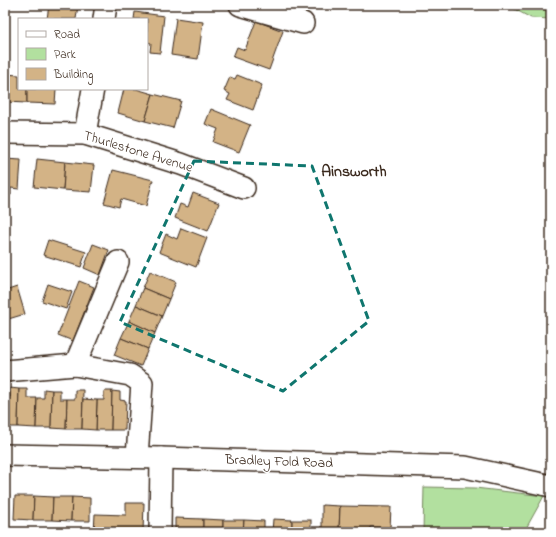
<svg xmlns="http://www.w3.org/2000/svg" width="556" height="537" font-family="'Indie Flower',sans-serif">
<rect width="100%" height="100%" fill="#fff"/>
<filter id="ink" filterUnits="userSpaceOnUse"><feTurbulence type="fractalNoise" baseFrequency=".025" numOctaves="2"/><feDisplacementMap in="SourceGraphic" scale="8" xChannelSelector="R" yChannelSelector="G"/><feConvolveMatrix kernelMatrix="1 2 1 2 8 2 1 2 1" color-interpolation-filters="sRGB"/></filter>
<g filter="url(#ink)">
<g fill="#b2e09f" stroke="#76855e">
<path d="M507,5H551V19L531,18Z"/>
<path d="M424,487L475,488L544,496L524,532H423Z"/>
</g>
<g fill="#d3b386" stroke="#3b2a1e">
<path d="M49,5H78L76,19H47Z"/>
<path d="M135,12L164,16L160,53L150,52L151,43L147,42V19H134Z"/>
<path d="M176,18L203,22L198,59L171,55Z"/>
<path d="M256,21L283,31L269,70L233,57L237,47L245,50Z"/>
<path d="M5,74L19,75V89H27V103L5,102Z"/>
<path d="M237,75L262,85L253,110L227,100L230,94L224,91L230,77L235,79Z"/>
<path d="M27,89H56L55,104L27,103Z"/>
<path d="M124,89H136L153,94L145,121L118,113Z"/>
<path d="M153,94L181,101L173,128L145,121Z"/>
<path d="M211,109L250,125L239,152L213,142L218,129L205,124Z"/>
<path d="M5,159L21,160L19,189L11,188V195L5,194Z"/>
<path d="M37,159L65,162L63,190L34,187Z"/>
<path d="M65,162L94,165L91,192L63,190Z"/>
<path d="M113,170L153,180L146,206L121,199L119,207L104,203Z"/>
<path d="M193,193L219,203L208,231L175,218L180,204L188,207Z"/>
<path d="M181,228L207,238L196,267L159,252L166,234L177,239Z"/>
<path d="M48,240L86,252L81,267L43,255Z"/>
<path d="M93,244L109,250L100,275L84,268Z"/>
<path d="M150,271L176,282L169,299L143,288Z"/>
<path d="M79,281L94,287L73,341L58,335Z"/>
<path d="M48,284L72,292L66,309L42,301Z"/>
<path d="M17,287L25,314L5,320V291Z"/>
<path d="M143,288L169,299L162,316L136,305Z"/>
<path d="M136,305L162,316L155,333L129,321Z"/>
<path d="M129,321L155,333L148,349L121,338Z"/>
<path d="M121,338L148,349L141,366L114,355Z"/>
<path d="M10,388L19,389L18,427H5V397H10Z"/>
<path d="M19,389H27V398H37L36,428L18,427Z"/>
<path d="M44,389L52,390L51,428H36L37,398H44Z"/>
<path d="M52,390H60V399H67L66,429L51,428Z"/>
<path d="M75,390H83L82,429H66L67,399H75Z"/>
<path d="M104,391H112L111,430H96L97,400H104Z"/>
<path d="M112,391L120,392V400L126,401L125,430H111Z"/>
<path d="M83,399L97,400L96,430L82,429Z"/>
<path d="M5,494H9L8,518H5Z"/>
<path d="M15,496H34L33,520L14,519Z"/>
<path d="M34,496L53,497L52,520H33Z"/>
<path d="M53,497H72L71,521L52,520Z"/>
<path d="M72,497L90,498V521H71Z"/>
<path d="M126,503H144L143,532H94L95,514L126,515Z"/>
<path d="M322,505L340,506L339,531H322Z"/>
<path d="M340,506L391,507L390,528L370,527V530H358V532L339,531Z"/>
<path d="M175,518L203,519V532H175Z"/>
<path d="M203,519L223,520V532H203Z"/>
<path d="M273,519L292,520V532H272Z"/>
<path d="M223,520H244L243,532H223Z"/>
<path d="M244,520L264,521V532H243Z"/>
<rect x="292" y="520" width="19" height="12"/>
</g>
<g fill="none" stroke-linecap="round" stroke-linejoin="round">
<defs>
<g id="minor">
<path d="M240,5L303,23"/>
<path d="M104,19L106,5"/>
<path d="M5,133L85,134L181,164L244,188"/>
<path d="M85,134L93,89"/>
<path d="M75,365L118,262"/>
<path d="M5,371L75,365L130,375L142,383L137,457"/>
<path d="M5,455L161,458L465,467L551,486"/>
<path d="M160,532L161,458"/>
</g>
</defs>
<use href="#minor" stroke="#3b2a1e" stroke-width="24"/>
<use href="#minor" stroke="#fff" stroke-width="21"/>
</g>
</g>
<path fill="none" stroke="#0f766e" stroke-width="3" stroke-dasharray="8 5" stroke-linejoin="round" d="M194,161L312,166L369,321L283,391L120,322Z"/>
<g text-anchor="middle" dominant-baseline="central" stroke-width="3" stroke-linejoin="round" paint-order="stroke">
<g font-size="14" fill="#3b2a1e" stroke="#fff">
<text transform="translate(138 152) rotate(17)">Thurlestone Avenue</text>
<text transform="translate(279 462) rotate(2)">Bradley Fold Road</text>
</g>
<g font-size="16" font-weight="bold" fill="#3b2a1e" stroke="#fff">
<text x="354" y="172">Ainsworth</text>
</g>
</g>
<rect width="556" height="537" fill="none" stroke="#fff" stroke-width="20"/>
<rect x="10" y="10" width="536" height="517" fill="none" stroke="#3b2a1e" stroke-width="1.5" filter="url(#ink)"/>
<rect x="18" y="18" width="130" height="72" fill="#ffffff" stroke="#b1aaa5"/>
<rect x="26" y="31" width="20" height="6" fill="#ffffff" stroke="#b1aaa5"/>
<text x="54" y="38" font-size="12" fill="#3b2a1e">Road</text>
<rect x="26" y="48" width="20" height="12" fill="#b2e09f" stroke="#b1aaa5"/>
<text x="54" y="58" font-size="12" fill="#3b2a1e">Park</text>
<rect x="26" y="68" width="20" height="12" fill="#d3b386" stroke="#b1aaa5"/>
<text x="54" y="78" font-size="12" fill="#3b2a1e">Building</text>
</svg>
